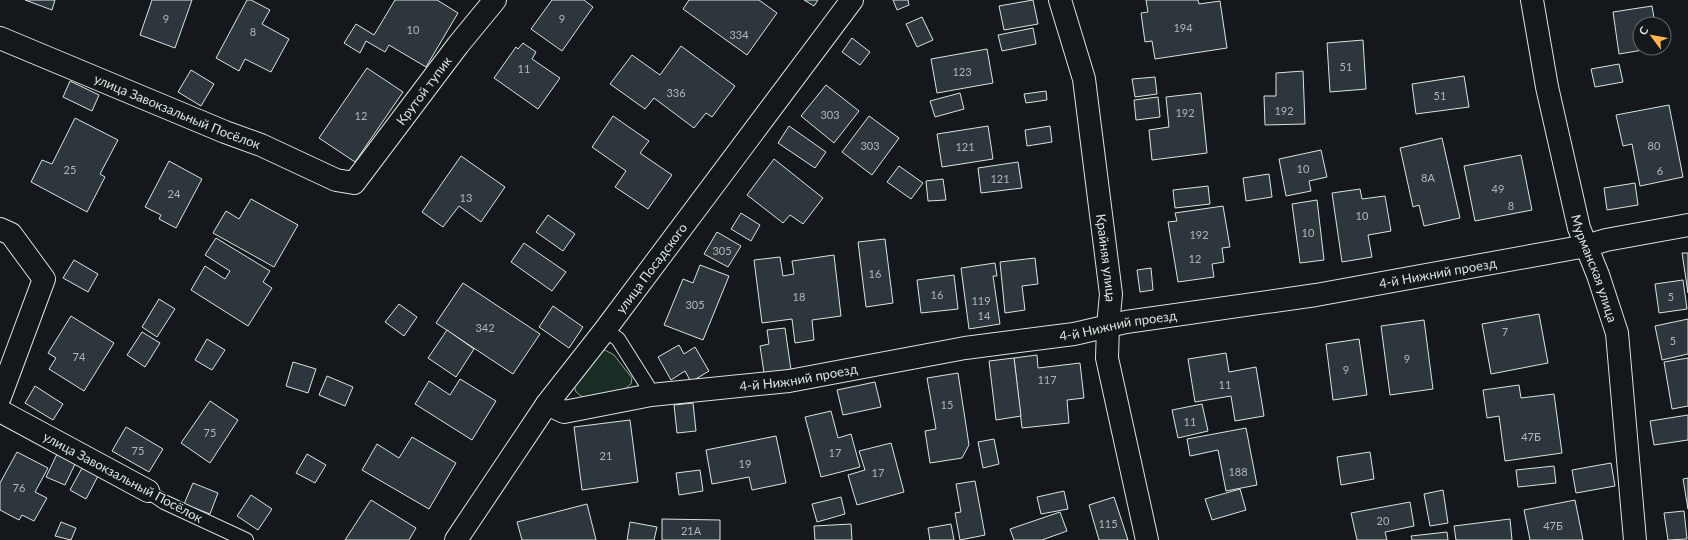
<svg xmlns="http://www.w3.org/2000/svg" width="1688" height="540" font-family="Lato,sans-serif">
<rect width="100%" height="100%" fill="#14181c"/>
<path fill="#1a2d24" stroke="#939e99" d="M605,350L614,355L632,378L631,384L625,389L585,399L576,392L574,385L593,356Z"/>
<g fill="#2c363c" stroke="#d8e6dc">
<path d="M25,0H55L52,10Z"/>
<path d="M152,0H192L175,48L140,35Z"/>
<path d="M247,0H251L270,10L262,24L289,39L271,72L245,59L239,71L216,58Z"/>
<path d="M395,0H437L458,13L426,67L389,45L385,52L366,41L360,53L344,43L356,24L374,35Z"/>
<path d="M552,0H584L593,7L562,51L531,29Z"/>
<path d="M689,0H759L777,13L747,55L683,9Z"/>
<path d="M804,0H818L814,6Z"/>
<path d="M893,0H908L909,5L897,10Z"/>
<path d="M1033,0L1038,24L1004,30L999,6Z"/>
<path d="M1146,0H1198L1199,4L1220,1L1227,48L1155,59L1152,41L1145,42L1141,13L1148,12Z"/>
<path d="M1652,6L1655,24H1640V48H1655L1619,54L1613,12Z"/>
<path d="M922,17L933,40L917,47L906,24Z"/>
<path d="M1033,28L1036,44L1002,51L998,35Z"/>
<path d="M852,38L870,52L860,65L842,52Z"/>
<path d="M1363,40L1366,89L1330,92L1327,43Z"/>
<path d="M523,43L536,52L532,59L560,78L538,109L494,78L516,47L518,49Z"/>
<path d="M681,46L735,86L712,117L706,113L694,128L654,98L645,109L610,84L632,55L660,75Z"/>
<path d="M987,49L993,83L937,93L931,59Z"/>
<path d="M1619,64L1623,82L1595,87L1591,69Z"/>
<path d="M367,68L403,92L355,162L319,138Z"/>
<path d="M191,70L214,84L201,106L178,92Z"/>
<path d="M1303,71L1305,124L1265,125L1264,96H1276V73Z"/>
<path d="M1464,76L1469,107L1416,114L1412,84Z"/>
<path d="M1155,77L1157,94L1135,97L1132,79Z"/>
<path d="M70,81L99,95L92,111L63,97Z"/>
<path d="M826,85L859,111L834,143L801,116Z"/>
<path d="M1046,91L1047,100L1026,103L1024,94Z"/>
<path d="M960,93L964,109L935,117L930,101Z"/>
<path d="M1201,93L1207,153L1152,160L1149,130L1169,127L1166,97Z"/>
<path d="M1158,97L1160,117L1136,120L1134,100Z"/>
<path d="M1669,105L1683,177L1640,186L1632,144L1623,146L1616,115Z"/>
<path d="M613,116L649,141L640,153L672,175L648,209L615,187L626,171L592,147Z"/>
<path d="M869,116L899,138L872,175L842,152Z"/>
<path d="M75,118L118,140L100,174L105,177L87,212L31,182L42,160L52,164Z"/>
<path d="M789,126L826,152L815,168L778,143Z"/>
<path d="M988,126L993,159L942,167L937,134Z"/>
<path d="M1050,126L1052,142L1027,146L1025,130Z"/>
<path d="M1442,138L1460,218L1424,226L1419,205L1413,207L1400,148Z"/>
<path d="M1321,150L1327,177L1309,181L1311,191L1286,196L1279,159Z"/>
<path d="M1521,155L1532,210L1475,221L1464,166Z"/>
<path d="M461,156L505,187L481,222L459,206L443,227L422,212Z"/>
<path d="M774,159L823,198L803,224L790,215L783,223L747,195Z"/>
<path d="M169,161L202,179L176,228L159,219L161,215L145,207Z"/>
<path d="M1018,162L1022,188L981,193L978,168Z"/>
<path d="M899,166L923,183L911,199L887,182Z"/>
<path d="M1269,174L1272,197L1246,201L1243,178Z"/>
<path d="M943,179L946,200L928,201L926,181Z"/>
<path d="M1635,183L1638,205L1607,210L1604,188Z"/>
<path d="M1208,186L1210,204L1175,208L1173,190Z"/>
<path d="M1360,189L1362,199L1385,196L1391,231L1368,235L1372,257L1342,262L1332,193Z"/>
<path d="M251,199L298,225L274,267L213,233L226,211L239,219Z"/>
<path d="M1317,200L1324,260L1300,263L1292,204Z"/>
<path d="M1223,206L1230,247L1222,248L1224,262L1212,264L1214,277L1178,282L1168,222L1177,221L1175,213Z"/>
<path d="M741,213L760,225L751,241L731,229Z"/>
<path d="M548,215L575,234L563,251L536,232Z"/>
<path d="M717,232L741,246L728,267L704,254Z"/>
<path d="M216,238L270,271L263,282L272,288L248,326L191,290L205,266L225,279L230,271L205,255Z"/>
<path d="M885,239L893,303L866,307L858,242Z"/>
<path d="M524,243L566,272L552,291L511,262Z"/>
<path d="M1682,253H1688V293Z"/>
<path d="M834,255L841,316L812,320L814,340L795,343L792,319L762,323L754,260L780,257L783,276L794,274L792,261Z"/>
<path d="M1035,258L1038,284L1022,286L1025,310L1005,313L1000,262Z"/>
<path d="M74,260L98,274L88,292L63,278Z"/>
<path d="M995,263L997,276H993L1000,324L969,329L961,268Z"/>
<path d="M700,265L729,276L703,340L664,325L683,279L693,283Z"/>
<path d="M1151,268L1153,290L1140,292L1137,270Z"/>
<path d="M954,275L958,309L921,313L917,280Z"/>
<path d="M1683,280L1687,309L1659,313L1655,284Z"/>
<path d="M463,283L540,334L513,374L436,323Z"/>
<path d="M159,299L175,309L157,337L142,327Z"/>
<path d="M399,304L417,317L404,336L385,322Z"/>
<path d="M553,306L583,327L569,348L539,327Z"/>
<path d="M1539,314L1548,363L1491,374L1482,324Z"/>
<path d="M71,316L114,343L84,391L49,369L56,358L48,353Z"/>
<path d="M1688,319V354L1662,360L1655,326Z"/>
<path d="M1424,320L1433,389L1390,395L1381,326Z"/>
<path d="M785,328L791,370L764,373L760,346L769,344L767,330Z"/>
<path d="M447,330L474,349L456,377L428,358Z"/>
<path d="M142,332L160,343L145,367L127,355Z"/>
<path d="M207,339L225,350L212,370L195,360Z"/>
<path d="M1359,339L1367,395L1333,400L1326,344Z"/>
<path d="M679,345L684,354L695,347L709,371L691,382L685,371L671,380L658,357Z"/>
<path d="M1226,353L1229,372L1256,367L1264,416L1235,421L1231,396L1195,402L1188,359Z"/>
<path d="M1037,355L1038,368L1080,363L1084,398L1067,400L1069,423L1022,428L1014,358Z"/>
<path d="M1014,358L1021,416L996,420L989,361Z"/>
<path d="M1688,358V406L1672,409L1664,362Z"/>
<path d="M293,362L316,369L308,393L286,386Z"/>
<path d="M958,373L969,445L962,458L930,463L925,431L936,429L927,378Z"/>
<path d="M327,376L353,387L345,406L319,395Z"/>
<path d="M460,379L496,401L472,440L415,404L429,381L450,395Z"/>
<path d="M875,382L881,407L843,415L837,390Z"/>
<path d="M1519,385L1521,398L1554,394L1562,453L1505,461L1499,416L1487,418L1483,390Z"/>
<path d="M35,386L63,404L53,420L25,403Z"/>
<path d="M210,401L238,420L210,463L181,443Z"/>
<path d="M693,403L696,431L677,433L674,405Z"/>
<path d="M1202,404L1208,431L1178,438L1172,410Z"/>
<path d="M831,411L838,438L851,434L860,467L821,477L805,417Z"/>
<path d="M1688,415V440L1654,445L1650,421Z"/>
<path d="M630,420L638,482L582,490L574,427Z"/>
<path d="M126,427L163,449L149,472L112,451Z"/>
<path d="M1246,428L1257,485L1226,491L1218,450L1190,456L1187,439Z"/>
<path d="M776,436L786,483L752,490L749,477L712,484L706,450Z"/>
<path d="M412,437L456,463L429,509L362,470L377,444L399,458Z"/>
<path d="M994,439L999,464L983,468L978,442Z"/>
<path d="M891,443L904,492L857,505L848,475L865,470L859,451Z"/>
<path d="M17,452L48,468L35,492L47,498L34,521L22,515L19,520L0,510V483Z"/>
<path d="M1370,452L1374,479L1341,485L1337,457Z"/>
<path d="M57,454L76,462L65,485L46,477Z"/>
<path d="M307,454L326,465L315,483L296,473Z"/>
<path d="M1611,463L1615,486L1576,493L1572,470Z"/>
<path d="M1554,466L1556,483L1518,487L1516,470Z"/>
<path d="M82,468L98,476L86,499L70,490Z"/>
<path d="M700,470L703,491L679,495L676,473Z"/>
<path d="M1688,478V509L1683,479Z"/>
<path d="M975,481L985,535L960,540L955,513L961,512L956,484Z"/>
<path d="M193,483L218,493L210,514L184,504Z"/>
<path d="M1240,489L1246,510L1212,520L1205,499Z"/>
<path d="M1443,490L1448,523L1430,526L1424,494Z"/>
<path d="M1064,491L1068,509L1041,514L1037,497Z"/>
<path d="M251,495L272,509L258,530L237,516Z"/>
<path d="M841,497L845,514L817,522L812,504Z"/>
<path d="M1114,497L1128,540H1099L1089,505Z"/>
<path d="M371,500L416,528L409,540H345Z"/>
<path d="M1575,500L1583,540H1530L1524,510Z"/>
<path d="M1410,502L1414,526L1385,532L1387,540H1357L1351,513Z"/>
<path d="M587,504L596,540H522L517,522Z"/>
<path d="M1684,511L1687,539L1668,540L1664,513Z"/>
<path d="M1060,512L1067,531L1042,540H1014L1010,529Z"/>
<path d="M662,519L720,520V540H662Z"/>
<path d="M1510,519L1512,540H1456L1454,526Z"/>
<path d="M61,522L76,528L71,540L55,536Z"/>
<path d="M630,522L657,527L654,540H627Z"/>
<path d="M851,524L852,540H815L814,526Z"/>
<path d="M951,524L954,540H930L928,528Z"/>
<path d="M1447,532L1448,540H1412L1411,536Z"/>
</g>
<g fill="none" stroke-linecap="round" stroke-linejoin="round">
<defs>
<g id="lane">
<path d="M605,330L618,339L647,385L651,395"/>
<path d="M148,491L164,502L246,540"/>
</g>
<g id="street">
<path id="s1" d="M1060,0L1084,79L1111,294L1108,326L1107,358L1147,540"/>
<path id="s2" d="M1532,0L1547,87L1579,228L1598,275L1617,333L1635,540"/>
<path id="s3" d="M0,38L225,132L261,145L336,180L354,183L458,45L495,0"/>
<path d="M0,229L11,234L44,279L0,397"/>
<path id="s4" d="M547,404L564,412L651,395L789,381L965,348L1074,334L1126,322L1316,295L1586,246L1606,240L1688,225"/>
<path d="M0,411L148,491"/>
<path id="s5" d="M456,540L547,404L605,330L852,0"/>
</g>
</defs>
<use href="#lane" stroke="#d8e6dc" stroke-width="16"/>
<use href="#street" stroke="#d8e6dc" stroke-width="24"/>
<use href="#lane" stroke="#14181c" stroke-width="14"/>
<use href="#street" stroke="#14181c" stroke-width="22"/>
</g>
<g text-anchor="middle" dominant-baseline="central" stroke-width="3" stroke-linejoin="round" paint-order="stroke">
<g font-size="11" fill="#adbab4">
<text x="166" y="18">9</text>
<text x="562" y="18">9</text>
<text x="1183" y="27">194</text>
<text x="413" y="29">10</text>
<text x="253" y="31">8</text>
<text x="739" y="34">334</text>
<text x="1346" y="66">51</text>
<text x="524" y="68">11</text>
<text x="962" y="71">123</text>
<text x="676" y="92">336</text>
<text x="1440" y="95">51</text>
<text x="1284" y="110">192</text>
<text x="1185" y="112">192</text>
<text x="830" y="114">303</text>
<text x="361" y="115">12</text>
<text x="870" y="145">303</text>
<text x="1654" y="145">80</text>
<text x="965" y="146">121</text>
<text x="1303" y="168">10</text>
<text x="70" y="169">25</text>
<text x="1660" y="170">6</text>
<text x="1428" y="177">8А</text>
<text x="1000" y="178">121</text>
<text x="1498" y="188">49</text>
<text x="174" y="193">24</text>
<text x="466" y="197">13</text>
<text x="1511" y="205">8</text>
<text x="1362" y="215">10</text>
<text x="1308" y="232">10</text>
<text x="1199" y="234">192</text>
<text x="722" y="250">305</text>
<text x="1195" y="258">12</text>
<text x="875" y="273">16</text>
<text x="937" y="294">16</text>
<text x="799" y="296">18</text>
<text x="1671" y="296">5</text>
<text x="981" y="300">119</text>
<text x="695" y="304">305</text>
<text x="984" y="315">14</text>
<text x="485" y="327">342</text>
<text x="1505" y="331">7</text>
<text x="1673" y="340">5</text>
<text x="79" y="356">74</text>
<text x="1407" y="358">9</text>
<text x="1346" y="369">9</text>
<text x="1047" y="379">117</text>
<text x="1225" y="384">11</text>
<text x="947" y="404">15</text>
<text x="1190" y="421">11</text>
<text x="210" y="432">75</text>
<text x="1531" y="436">47Б</text>
<text x="138" y="450">75</text>
<text x="835" y="452">17</text>
<text x="606" y="455">21</text>
<text x="745" y="463">19</text>
<text x="1238" y="471">188</text>
<text x="878" y="472">17</text>
<text x="19" y="487">76</text>
<text x="1383" y="520">20</text>
<text x="1108" y="523">115</text>
<text x="1553" y="525">47Б</text>
<text x="691" y="530">21А</text>
</g>
<g font-size="13" fill="#d8e6dc" stroke="#14181c">
<text stroke="none"><textPath href="#s3" startOffset="499">Крутой тупик</textPath></text>
<text stroke="none"><textPath href="#s3" startOffset="192">улица Завокзальный Посёлок</textPath></text>
<text stroke="none"><textPath href="#s1" startOffset="263">Крайняя улица</textPath></text>
<text stroke="none"><textPath href="#s5" startOffset="335">улица Посадского</textPath></text>
<text stroke="none"><textPath href="#s2" startOffset="276">Мурманская улица</textPath></text>
<text stroke="none"><textPath href="#s4" startOffset="904">4-й Нижний проезд</textPath></text>
<text stroke="none"><textPath href="#s4" startOffset="580">4-й Нижний проезд</textPath></text>
<text stroke="none"><textPath href="#s4" startOffset="256">4-й Нижний проезд</textPath></text>
<text transform="translate(123 477) rotate(28)">улица Завокзальный Посёлок</text>
</g>
</g>
<g transform="translate(1652 36) rotate(302)"><circle r="19" fill="#14181c" stroke="#626a69"/>
<path d="M0-3L7 15L0 10L-7 15Z" fill="#ffb74d"/>
<text y="-6" font-size="11" font-weight="bold" text-anchor="middle" fill="#d8e6dc">С</text>
</g>
</svg>
